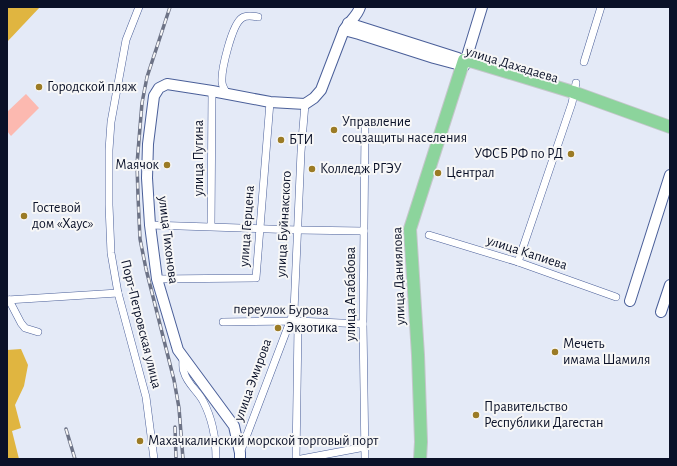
<svg xmlns="http://www.w3.org/2000/svg" width="677" height="466" font-family="'Alegreya Sans',sans-serif">
<rect width="100%" height="100%" fill="#e4eaf7"/>
<path fill="#fcb9b0" d="M26,94L39,108L11,136L7,131V112Z"/>
<g fill="#e0b540">
<path d="M7,7H40L7,42Z"/>
<path d="M21,349L28,365L24,386L15,405L21,428L12,431L19,459H7V350Z"/>
</g>
<g fill="none" stroke-linecap="round" stroke-linejoin="round">
<defs>
<g id="street">
<path d="M139,7L126,40L111,122L109,150V205L111,253L118,293L146,397L154,459"/>
<path d="M584,62L601,7"/>
<path d="M227,94C225,90 222,86 222,82C221,70 232,24 242,18C246,15 253,16 258,17"/>
<path d="M150,225L298,230L364,231"/>
<path d="M211,226L212,91"/>
<path d="M429,235L518,262L616,297"/>
<path d="M518,262L572,103L576,83"/>
<path d="M157,279L256,278L270,102"/>
<path d="M7,300L118,293"/>
<path d="M9,300L21,323L25,328L38,332"/>
<path d="M223,322L297,321L363,324"/>
<path d="M183,357C183,362 182,368 184,372C187,384 198,391 203,401C212,418 216,440 216,459"/>
<path d="M240,453L294,311"/>
<path d="M296,459L298,326L294,311L301,152L305,104"/>
<path d="M301,459L365,447"/>
<path d="M365,459L363,324L365,129"/>
</g>
<g id="secondary">
<path d="M348,23L458,58"/>
<path d="M344,30L359,34L434,58L464,66L482,7"/>
<path d="M630,301L670,175"/>
<path d="M661,312L670,285"/>
<path d="M240,459V453L234,426L178,350L157,279L150,225L147,178L148,144L154,96L159,88L167,84L212,91L270,102L305,104L314,98L321,90L344,30C349,21 357,17 360,7"/>
</g>
<path id="primary" d="M420,459L421,442L418,355L410,229L464,60L474,62L573,92L670,127"/>
</defs>
<use href="#street" stroke="#4a5f99" stroke-width="8"/>
<use href="#secondary" stroke="#4a5f99" stroke-width="12"/>
<use href="#primary" stroke="#c4c6cb" stroke-width="14"/>
<use href="#street" stroke="#fff" stroke-width="7"/>
<use href="#secondary" stroke="#fff" stroke-width="10"/>
<use href="#primary" stroke="#8cd49c" stroke-width="12"/>
<defs>
<g id="rail">
<path d="M170,7L147,77L142,103L137,164L138,196L140,239L146,269L174,380L179,408L183,459"/>
<path d="M175,427L176,459"/>
<path d="M66,429L75,459"/>
</g>
</defs>
<use href="#rail" stroke="#6d7386" stroke-width="3.5"/>
<use href="#rail" stroke="#f7f7f7" stroke-width="2" stroke-dasharray="6" stroke-linecap="butt"/>
</g>
<g fill="#9b7b25" stroke="#f7f7f7" stroke-width="1.5">
<circle cx="39" cy="87" r="4"/>
<circle cx="334" cy="130" r="4"/>
<circle cx="281" cy="140" r="4"/>
<circle cx="571" cy="154" r="4"/>
<circle cx="167" cy="165" r="4"/>
<circle cx="312" cy="169" r="4"/>
<circle cx="438" cy="173" r="4"/>
<circle cx="24" cy="216" r="4"/>
<circle cx="278" cy="328" r="4"/>
<circle cx="555" cy="352" r="4"/>
<circle cx="476" cy="415" r="4"/>
<circle cx="140" cy="441" r="4"/>
</g>
<g text-anchor="middle" dominant-baseline="central" stroke-width="4" stroke-linejoin="round" paint-order="stroke">
<g font-size="14" fill="#0a1128" stroke="#f7f7f7">
<text transform="translate(512 65) rotate(17)">улица Дахадаева</text>
<text transform="translate(199 158) rotate(-90)">улица Пугина</text>
<text transform="translate(284 224) rotate(-87)">улица Буйнакского</text>
<text transform="translate(247 226) rotate(-86)">улица Герцена</text>
<text transform="translate(168 240) rotate(83)">улица Тихонова</text>
<text transform="translate(527 253) rotate(18)">улица Капиева</text>
<text transform="translate(399 276) rotate(-92)">улица Даниялова</text>
<text transform="translate(351 294) rotate(-90)">улица Агабабова</text>
<text transform="translate(281 310) rotate(1)">переулок Бурова</text>
<text transform="translate(141 324) rotate(76)">Порт-Петровская улица</text>
<text transform="translate(253 380) rotate(-70)">улица Эмирова</text>
</g>
<g font-size="14" fill="#0a1128" stroke="#f7f7f7" text-anchor="start">
<text x="47" y="87">Городской пляж</text>
<text x="342" y="122">Управление<tspan x="342" dy="16">соцзащиты населения</tspan></text>
<text x="289" y="140">БТИ</text>
<text x="563" y="154" text-anchor="end">УФСБ РФ по РД</text>
<text x="159" y="165" text-anchor="end">Маячок</text>
<text x="320" y="169">Колледж РГЭУ</text>
<text x="446" y="173">Централ</text>
<text x="32" y="208">Гостевой<tspan x="32" dy="16">дом «Хаус»</tspan></text>
<text x="286" y="328">Экзотика</text>
<text x="563" y="344">Мечеть<tspan x="563" dy="16">имама Шамиля</tspan></text>
<text x="484" y="407">Правительство<tspan x="484" dy="16">Республики Дагестан</tspan></text>
<text x="148" y="441">Махачкалинский морской торговый порт</text>
</g>
</g>
<rect width="677" height="466" fill="none" stroke="#0a1128" stroke-width="16"/>
</svg>
